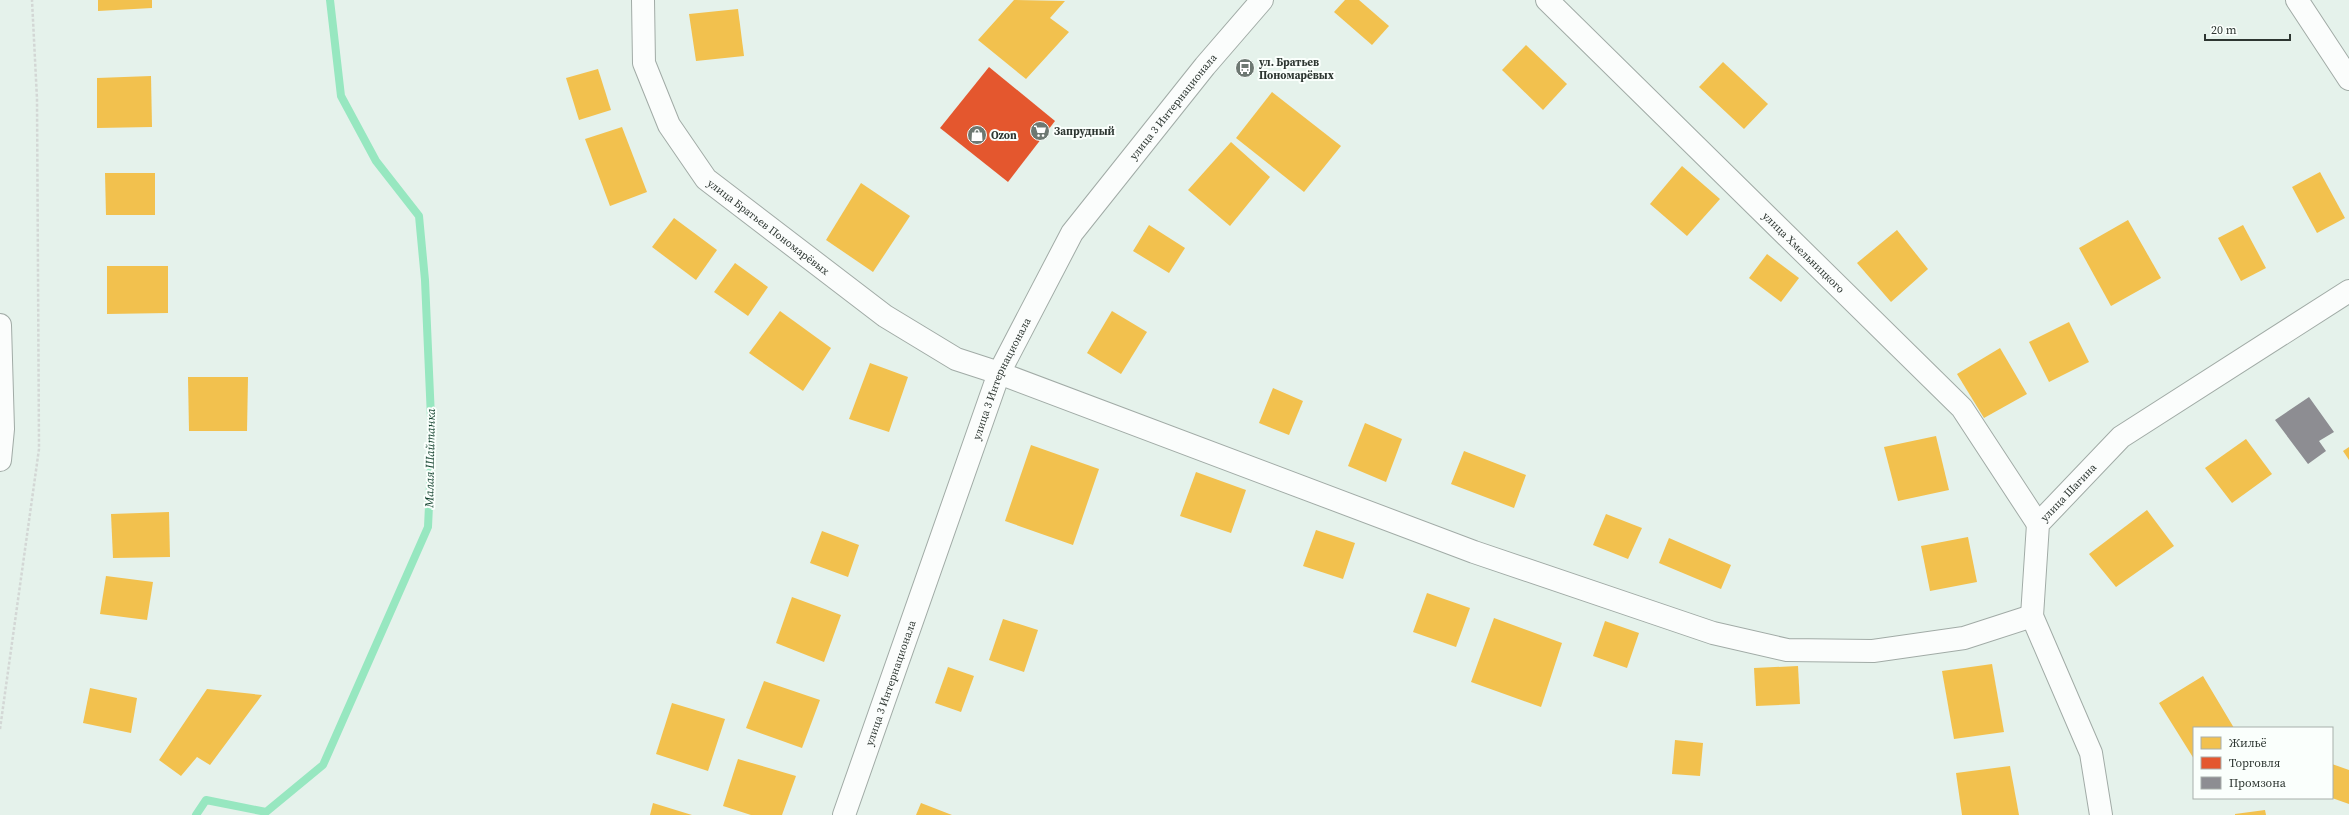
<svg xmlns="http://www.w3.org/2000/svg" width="2349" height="815" font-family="'Source Serif 4',serif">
<rect width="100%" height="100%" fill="#e5f2eb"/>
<g fill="#f2c14e">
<path d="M98,0H152V8L98,11Z"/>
<path d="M1014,0L1065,1L1050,18L1069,32L1026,79L978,40Z"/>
<path d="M1345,0H1359L1389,26L1372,45L1334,12Z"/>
<path d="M738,9L744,56L696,61L689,14Z"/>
<path d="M1526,45L1567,84L1543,110L1502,70Z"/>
<path d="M1723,62L1768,104L1744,129L1699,87Z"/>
<path d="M598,69L611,110L579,120L566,78Z"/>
<path d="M151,76L152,127L97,128V78Z"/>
<path d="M1272,92L1341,146L1304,192L1236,138Z"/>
<path d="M622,127L647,192L610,206L585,139Z"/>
<path d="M1231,142L1270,177L1230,226L1188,190Z"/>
<path d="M1682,166L1720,199L1687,236L1650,204Z"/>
<path d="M2320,172L2345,218L2317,233L2292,187Z"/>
<path d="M105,173H155V215H106Z"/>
<path d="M861,183L910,216L873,272L826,240Z"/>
<path d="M674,218L717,250L696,280L652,247Z"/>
<path d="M2128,220L2161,278L2111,306L2079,248Z"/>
<path d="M1149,225L1185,248L1169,273L1133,251Z"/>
<path d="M2243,225L2266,268L2241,281L2218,238Z"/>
<path d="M1897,230L1928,269L1891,302L1857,263Z"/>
<path d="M1767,254L1799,278L1781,302L1749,278Z"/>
<path d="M735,263L768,287L748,316L714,292Z"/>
<path d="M107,266H168V313L107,314Z"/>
<path d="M780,311L831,348L803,391L749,353Z"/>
<path d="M1112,311L1147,332L1121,374L1087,353Z"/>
<path d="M2069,322L2089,362L2049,382L2029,342Z"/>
<path d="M2000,348L2027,394L1984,418L1957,374Z"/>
<path d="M870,363L908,377L889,432L849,419Z"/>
<path d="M188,377H248L247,431H189Z"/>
<path d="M1273,388L1303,401L1289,435L1259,423Z"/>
<path d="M1365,423L1402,439L1386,482L1348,466Z"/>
<path d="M1936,436L1949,490L1898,501L1884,447Z"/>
<path d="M2246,439L2272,474L2232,503L2205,468Z"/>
<path d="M1031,445L1099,469L1073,545L1005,521Z"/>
<path d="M2349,447V460L2343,451Z"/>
<path d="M1464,451L1526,475L1514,508L1451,484Z"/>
<path d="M1196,472L1246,490L1231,533L1180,516Z"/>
<path d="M2147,510L2174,546L2116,587L2089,554Z"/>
<path d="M169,512L170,557L113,558L111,514Z"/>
<path d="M1606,514L1642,528L1628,559L1593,545Z"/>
<path d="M1316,530L1355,543L1343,579L1303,566Z"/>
<path d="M822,531L859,545L848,577L810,563Z"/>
<path d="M1968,537L1977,582L1930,591L1921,546Z"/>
<path d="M1669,538L1731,565L1721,589L1659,563Z"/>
<path d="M106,576L153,582L147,620L100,614Z"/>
<path d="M1427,593L1470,608L1456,647L1413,632Z"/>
<path d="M792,597L841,615L824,662L776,643Z"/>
<path d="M1494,618L1562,643L1541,707L1471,682Z"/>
<path d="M1003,619L1038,630L1024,672L989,660Z"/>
<path d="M1605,621L1639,633L1627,668L1593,656Z"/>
<path d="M1992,664L2004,732L1954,739L1942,671Z"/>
<path d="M1798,666L1800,704L1756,706L1754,668Z"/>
<path d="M948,667L974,676L961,712L935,703Z"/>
<path d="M2203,676L2234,728H2194V759L2159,703Z"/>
<path d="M764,681L820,700L802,748L746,728Z"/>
<path d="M90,688L137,698L131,733L83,723Z"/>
<path d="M207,689L262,695L210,765L197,757L181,776L159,760Z"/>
<path d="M672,703L725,719L708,771L656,754Z"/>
<path d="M1675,740L1703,743L1700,776L1672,774Z"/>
<path d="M738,759L796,776L782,815H751L723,806Z"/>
<path d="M2332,764L2349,770V804L2332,798Z"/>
<path d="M2010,766L2019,815H1962L1956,773Z"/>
<path d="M653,803L692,815H650Z"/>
<path d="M921,803L952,815H916Z"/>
<path d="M2265,810L2266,815H2235V814Z"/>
</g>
<path fill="#e4572e" d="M989,67L1055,121L1008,182L940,128Z"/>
<path fill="#8d8d92" d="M2309,397L2334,432L2319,441L2326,451L2308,464L2275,420Z"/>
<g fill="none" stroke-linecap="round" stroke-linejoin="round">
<path stroke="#97e7c0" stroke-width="8" d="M196,815L206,800L266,812L323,765L428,527L432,441L425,280L419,216L376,161L341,96L330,0"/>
<defs>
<g id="minor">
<path id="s1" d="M643,0L644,63L669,125L706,179L885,316L956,359L999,373L1474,552L1713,633L1787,650L1873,651L1964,638L2032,616"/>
<path id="s2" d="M1547,0L1962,408L2038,524"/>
<path d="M2297,0L2349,79"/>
<path id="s3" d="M844,815L999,373L1072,233L1205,66L1262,0"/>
<path id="s4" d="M2101,815L2091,753L2032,616L2038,524L2121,437L2349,291"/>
</g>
<path id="major" d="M0,325L3,429L0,460"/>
</defs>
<use href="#minor" stroke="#a1aba6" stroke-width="24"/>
<use href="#major" stroke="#a1aba6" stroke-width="24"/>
<path stroke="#d3d7d5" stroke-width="2.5" stroke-dasharray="3 2" stroke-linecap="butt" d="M0,729L39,449L37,99L32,0"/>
<use href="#minor" stroke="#fbfdfc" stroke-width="22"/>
<use href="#major" stroke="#fbfdfc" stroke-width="22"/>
</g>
<defs>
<symbol id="bus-disc" viewBox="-11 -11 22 22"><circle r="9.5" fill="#6d7872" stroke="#fafffc"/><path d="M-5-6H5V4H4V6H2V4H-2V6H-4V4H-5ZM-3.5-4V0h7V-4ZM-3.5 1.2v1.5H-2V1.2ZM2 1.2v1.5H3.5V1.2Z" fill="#fff"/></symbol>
<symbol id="supermarket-disc" viewBox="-11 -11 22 22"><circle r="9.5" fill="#6d7872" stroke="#fafffc"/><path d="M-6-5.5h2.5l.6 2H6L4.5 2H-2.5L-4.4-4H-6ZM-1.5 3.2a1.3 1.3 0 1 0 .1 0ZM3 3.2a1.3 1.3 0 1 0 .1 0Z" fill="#fff"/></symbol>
<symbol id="shop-disc" viewBox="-11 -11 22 22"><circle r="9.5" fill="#6d7872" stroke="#fafffc"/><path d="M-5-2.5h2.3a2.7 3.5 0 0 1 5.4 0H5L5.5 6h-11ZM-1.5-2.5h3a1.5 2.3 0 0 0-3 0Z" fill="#fff"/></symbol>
</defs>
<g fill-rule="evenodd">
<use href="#bus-disc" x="1234" y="57" width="22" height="22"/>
<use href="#supermarket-disc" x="1029" y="120" width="22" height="22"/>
<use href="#shop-disc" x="966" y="124" width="22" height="22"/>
</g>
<g text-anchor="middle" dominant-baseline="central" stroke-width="4" stroke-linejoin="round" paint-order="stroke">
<g font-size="11" font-weight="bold" fill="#2d3631" stroke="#fafffc" text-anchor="start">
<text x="1259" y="62">ул. Братьев<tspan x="1259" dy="13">Пономарёвых</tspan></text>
<text x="1054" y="131">Запрудный</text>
<text x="991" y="135">Ozon</text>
</g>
<g font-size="11" fill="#2d3631" stroke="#fafffc">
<text stroke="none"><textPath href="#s3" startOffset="788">улица 3 Интернационала</textPath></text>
<text stroke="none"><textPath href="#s1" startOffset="274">улица Братьев Пономарёвых</textPath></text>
<text stroke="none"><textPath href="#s2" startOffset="360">улица Хмельницкого</textPath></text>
<text stroke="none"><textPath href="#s3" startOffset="464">улица 3 Интернационала</textPath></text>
<text stroke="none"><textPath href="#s4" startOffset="348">улица Шагина</textPath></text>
<text stroke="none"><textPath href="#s3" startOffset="140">улица 3 Интернационала</textPath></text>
</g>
<g font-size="12" font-style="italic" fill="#0f3e2a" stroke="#fafffc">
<text transform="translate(430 458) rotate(-89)">Малая Шайтанка</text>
</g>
</g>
<rect x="2193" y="727" width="140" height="72" fill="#fafffc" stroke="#a8afab"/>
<rect x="2201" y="737" width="20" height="12" fill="#f2c14e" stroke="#a8afab"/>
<text x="2229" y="747" font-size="12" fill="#2d3631">Жильё</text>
<rect x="2201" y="757" width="20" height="12" fill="#e4572e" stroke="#a8afab"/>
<text x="2229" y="767" font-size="12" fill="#2d3631">Торговля</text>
<rect x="2201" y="777" width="20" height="12" fill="#8d8d92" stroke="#a8afab"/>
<text x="2229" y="787" font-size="12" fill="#2d3631">Промзона</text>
<path d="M2205 34v6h85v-6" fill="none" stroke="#2d3631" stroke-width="2"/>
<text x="2211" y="34" font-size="12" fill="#2d3631" stroke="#fafffc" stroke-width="3" paint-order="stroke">20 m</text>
</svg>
